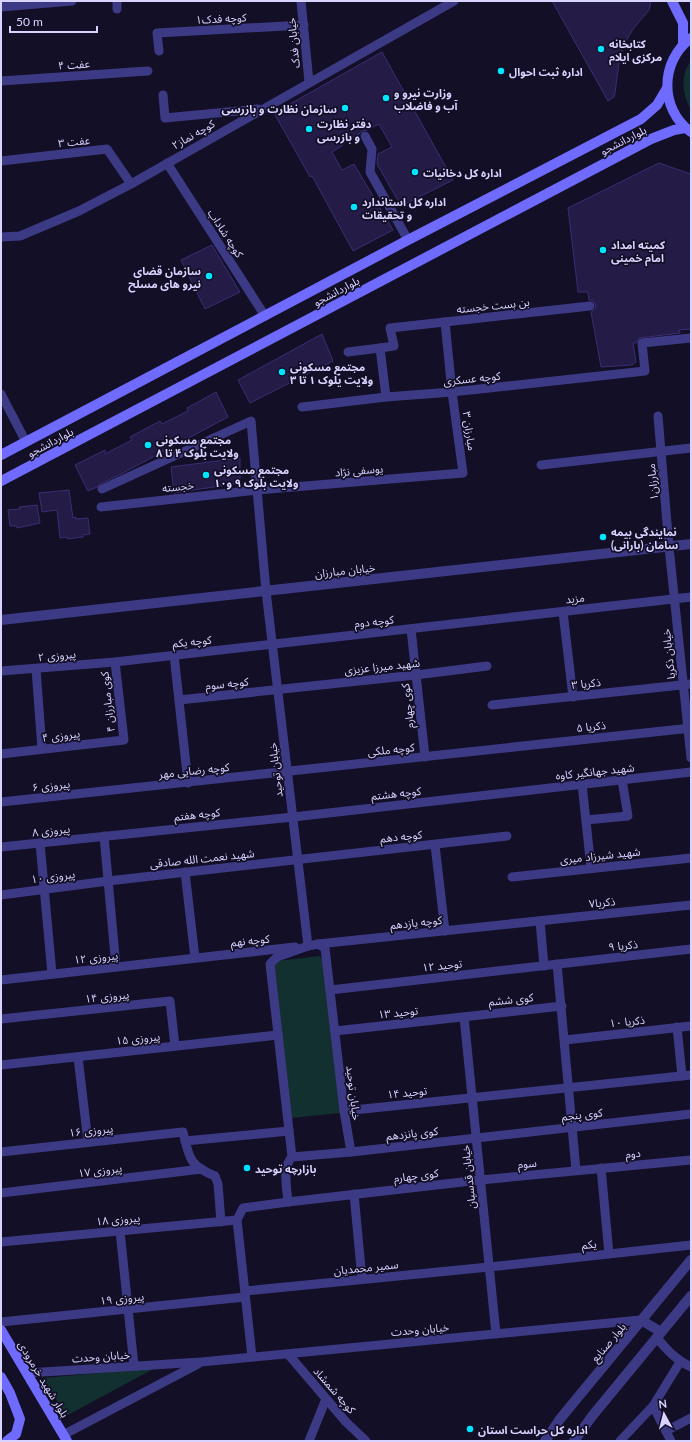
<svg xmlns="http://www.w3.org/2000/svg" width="692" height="1442" font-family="Lato,'Noto Sans Arabic',sans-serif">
<rect width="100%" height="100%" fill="#130f26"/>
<g fill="#12302f">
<path d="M691,61V109C682,96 680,74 691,61Z"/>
<path d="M319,956L323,959L340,1113L291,1118L273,965L277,961Z"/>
<path d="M155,1368L66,1416L43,1378Z"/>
</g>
<g fill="#241b47" stroke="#3b2d73">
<path d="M552,1H651L649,10L633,29L626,41L620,56L618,70L615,93L614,97L608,101Z"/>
<path d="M382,52L453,180L401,206L377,164L378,154L392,147L379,124L367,130L362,131L359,134L342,144L343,145L332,152L342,170L354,164L393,230L353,251L312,176L310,177L274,113Z"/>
<path d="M659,163L691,174V329L679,330L680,333L639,338L636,343H633L636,362L632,365L601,367L591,312L595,309L596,305L593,301L589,300L588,292H578L568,208Z"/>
<path d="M212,245L240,292L205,309L181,260Z"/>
<path d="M322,334L333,361L250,403L238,380Z"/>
<path d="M216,392L228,417L121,474L100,484L97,487L88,491L75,465L105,450V454L132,440L130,437L160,421L162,424L188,411L187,408Z"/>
<path d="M240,458V483L174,493L171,467Z"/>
<path d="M69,490L73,518L76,517V519L88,518L90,534L83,535V537L67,539V537L60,538L57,510L42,512L39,493Z"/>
<path d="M37,505L40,523L17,528V526H10L8,510L20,509L19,507Z"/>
</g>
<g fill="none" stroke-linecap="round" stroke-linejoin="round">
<g stroke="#3d3a85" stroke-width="9">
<path d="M117,1V9"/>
<path d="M301,1L309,82"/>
<path d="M1,7L72,1"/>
<path d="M159,51L157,33L304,25"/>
<path d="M1,81L148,71"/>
<path d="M163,95L165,118L258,109"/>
<path d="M365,136L372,149L370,172L408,240"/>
<path d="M1,161L107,149L131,184"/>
<path d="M167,163L265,316"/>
<path d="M1,237L20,236L79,211L131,184L454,1"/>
<path d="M348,352L380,348"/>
<path d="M1,394L26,442"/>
<path d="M386,397L380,348L394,346L390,328L445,322"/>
<path d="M302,407L386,397L452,392L645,371L642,343L691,338"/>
<path d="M658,416L669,547L691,758"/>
<path d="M541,465L691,448"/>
<path d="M102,489L251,421L266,591L308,946"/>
<path d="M101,507L257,490L463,473L452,392L445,322L590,306"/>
<path d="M563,612L573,697"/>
<path d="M411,629L425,757"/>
<path d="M174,655L188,783"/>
<path d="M36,669L42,749"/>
<path d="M1,671L115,662L691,597"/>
<path d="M179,700L416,675L487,666"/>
<path d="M492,705L691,684"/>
<path d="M1,754L124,740L115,662"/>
<path d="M582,784L591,868"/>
<path d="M1,802L691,728"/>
<path d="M586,820L628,816L622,780"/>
<path d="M104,836L116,967"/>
<path d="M40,843L52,974"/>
<path d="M435,845L445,931"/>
<path d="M1,847L293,817L691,772"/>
<path d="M185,872L195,958"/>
<path d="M512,877L691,858"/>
<path d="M1,895L108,881L507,836"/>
<path d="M540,921L544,966"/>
<path d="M318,944L691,905"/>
<path d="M557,964L576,1170"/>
<path d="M1,980L295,947"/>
<path d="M330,990L691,949"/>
<path d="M464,1017L496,1334"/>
<path d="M1,1019L170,1001L175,1046"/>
<path d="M677,1027L682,1076"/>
<path d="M335,1031L562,1006"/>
<path d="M565,1040L691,1026"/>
<path d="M78,1057L88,1142"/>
<path d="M1,1065L278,1035"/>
<path d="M344,1111L691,1075"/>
<path d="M185,1141L289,1131"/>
<path d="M1,1152L183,1132C189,1157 189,1166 215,1176L218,1184L221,1222"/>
<path d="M351,1152L691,1114"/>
<path d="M601,1168L609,1254"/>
<path d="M1,1193L202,1169"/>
<path d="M354,1194L362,1279"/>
<path d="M288,1202L480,1180L691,1160"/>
<path d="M120,1231L134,1366"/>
<path d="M1,1242L237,1220"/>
<path d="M245,1291L489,1267L691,1245"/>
<path d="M1,1322L245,1297"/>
<path d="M657,1338C667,1350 676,1360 691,1367"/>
<path d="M288,1354L346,1422L366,1441"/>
<path d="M252,1357L237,1220L243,1208L288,1202C287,1189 282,1167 292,1157L351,1152L344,1111L325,948L318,944L308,946L277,957L270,964L292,1157"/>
<path d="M27,1373L201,1362L641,1320"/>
<path d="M653,1406L671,1441"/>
<path d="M666,1431L691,1418"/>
<path d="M63,1435L198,1364"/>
<path d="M309,1441L326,1399"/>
<path d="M620,1441L653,1406L680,1362"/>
</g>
<g stroke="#3d3a85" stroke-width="10">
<path d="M1,620L691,544"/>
<path d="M641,1320L661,1332"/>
<path d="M545,1441L560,1419L691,1260"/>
<path d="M574,1441L593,1415L691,1296"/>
</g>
<g stroke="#6f6bff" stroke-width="10">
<path d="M672,1L683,23V44"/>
<path d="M691,38C660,61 659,109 691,132"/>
<path d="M1,455L408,240L641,119L657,105L667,88"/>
<path d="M1,481L651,139L674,130L685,128"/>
<path d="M1,1330L67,1441"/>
<path d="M1,1377L10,1393L20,1419L16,1434L7,1441"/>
</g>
</g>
<g fill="#00e5ff" stroke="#130f26" stroke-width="1.5">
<circle cx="601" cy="49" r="4"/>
<circle cx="501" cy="71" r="4"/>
<circle cx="386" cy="98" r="4"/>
<circle cx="345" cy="108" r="4"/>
<circle cx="309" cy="129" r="4"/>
<circle cx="415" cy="172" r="4"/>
<circle cx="354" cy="207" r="4"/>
<circle cx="603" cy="250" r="4"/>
<circle cx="209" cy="276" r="4"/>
<circle cx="282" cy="372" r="4"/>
<circle cx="148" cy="445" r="4"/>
<circle cx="206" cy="475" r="4"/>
<circle cx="603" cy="537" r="4"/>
<circle cx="247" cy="1168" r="4"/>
<circle cx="470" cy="1429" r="4"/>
</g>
<g text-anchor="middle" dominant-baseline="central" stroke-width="3.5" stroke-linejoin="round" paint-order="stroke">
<g font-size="11" fill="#d9d4ff" stroke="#130f26">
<text transform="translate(221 18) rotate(-3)">کوچه فدک۱</text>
<text transform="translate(293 43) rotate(-95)">خیابان فدک</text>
<text transform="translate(74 64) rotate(-4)">عفت ۴</text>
<text transform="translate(193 134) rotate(-30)">کوچه نماز۲</text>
<text transform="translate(623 140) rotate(-27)">بلواردانشجو</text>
<text transform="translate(74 141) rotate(-6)">عفت ۳</text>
<text transform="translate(226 233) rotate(57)">کوچه شاداب</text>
<text transform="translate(336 291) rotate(-28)">بلواردانشجو</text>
<text transform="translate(493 305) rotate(-6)">بن بست خجسته</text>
<text transform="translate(472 378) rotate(-6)">کوچه عسکری</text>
<text transform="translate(470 431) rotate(82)">مبارزان ۳</text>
<text transform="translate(50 442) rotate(-28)">بلواردانشجو</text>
<text transform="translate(359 470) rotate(-5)">یوسفی نژاد</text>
<text transform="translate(652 482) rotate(-95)">مبارزان۱</text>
<text transform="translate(178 486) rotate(-6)">خجسته</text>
<text transform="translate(345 570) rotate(-6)">خیابان مبارزان</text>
<text transform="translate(575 598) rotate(-6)">مزید</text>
<text transform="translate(374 621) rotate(-6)">کوچه دوم</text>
<text transform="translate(192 641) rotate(-6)">کوچه یکم</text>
<text transform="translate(668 654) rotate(-96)">خیابان ذکریا</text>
<text transform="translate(57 655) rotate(-5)">پیروزی ۲</text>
<text transform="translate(382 666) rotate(-6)">شهید میرزا عزیزی</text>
<text transform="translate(227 683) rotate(-6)">کوچه سوم</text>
<text transform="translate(586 683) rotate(-6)">ذکریا ۳</text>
<text transform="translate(107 702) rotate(-96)">کوی مبارزان ۴</text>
<text transform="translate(407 706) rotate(-96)">کوی چهارم</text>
<text transform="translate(591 726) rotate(-6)">ذکریا ۵</text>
<text transform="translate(61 735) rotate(-7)">پیروزی ۴</text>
<text transform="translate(391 749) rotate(-6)">کوچه ملکی</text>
<text transform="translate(194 770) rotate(-6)">کوچه رضایی مهر</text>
<text transform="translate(275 770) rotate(-97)">خیابان توحید</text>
<text transform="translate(595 771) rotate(-6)">شهید جهانگیر کاوه</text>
<text transform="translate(51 785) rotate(-6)">پیروزی ۶</text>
<text transform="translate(396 793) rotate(-6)">کوچه هشتم</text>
<text transform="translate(197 814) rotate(-6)">کوچه هفتم</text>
<text transform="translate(51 830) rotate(-6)">پیروزی ۸</text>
<text transform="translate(401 836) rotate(-6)">کوچه دهم</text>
<text transform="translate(600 855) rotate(-6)">شهید شیرزاد میری</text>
<text transform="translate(202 858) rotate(-6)">شهید نعمت الله صادقی</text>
<text transform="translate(53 876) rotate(-7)">پیروزی ۱۰</text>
<text transform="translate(602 902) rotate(-6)">ذکریا۷</text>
<text transform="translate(416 922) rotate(-6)">کوچه یازدهم</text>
<text transform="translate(250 940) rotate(-6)">کوچه نهم</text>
<text transform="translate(623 945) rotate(-6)">ذکریا ۹</text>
<text transform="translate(96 957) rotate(-6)">پیروزی ۱۲</text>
<text transform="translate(442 965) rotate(-6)">توحید ۱۲</text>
<text transform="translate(107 996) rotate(-6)">پیروزی ۱۴</text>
<text transform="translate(511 999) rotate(-6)">کوی ششم</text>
<text transform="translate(398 1012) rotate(-6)">توحید ۱۳</text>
<text transform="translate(627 1021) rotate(-6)">ذکریا ۱۰</text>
<text transform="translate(138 1038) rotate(-6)">پیروزی ۱۵</text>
<text transform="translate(407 1092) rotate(-6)">توحید ۱۴</text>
<text transform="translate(354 1093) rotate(83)">خیابان توحید</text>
<text transform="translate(582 1114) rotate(-6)">کوی پنجم</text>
<text transform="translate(91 1130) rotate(-6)">پیروزی ۱۶</text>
<text transform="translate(412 1133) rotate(-6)">کوی پانزدهم</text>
<text transform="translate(633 1153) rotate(-5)">دوم</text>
<text transform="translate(527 1163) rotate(-6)">سوم</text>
<text transform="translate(100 1170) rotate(-7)">پیروزی ۱۷</text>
<text transform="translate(416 1175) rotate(-7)">کوی چهارم</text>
<text transform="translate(468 1177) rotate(-96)">خیابان قدسیان</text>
<text transform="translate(118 1219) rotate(-5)">پیروزی ۱۸</text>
<text transform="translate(589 1244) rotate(-6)">یکم</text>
<text transform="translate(366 1267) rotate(-6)">سمیر محمدیان</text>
<text transform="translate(122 1298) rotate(-6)">پیروزی ۱۹</text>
<text transform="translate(420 1329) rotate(-5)">خیابان وحدت</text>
<text transform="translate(608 1342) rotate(-50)">بلوار صنایع</text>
<text transform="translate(101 1356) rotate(-4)">خیابان وحدت</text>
<text transform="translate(44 1379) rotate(59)">بلوار شهید خرمرودی</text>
<text transform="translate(335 1390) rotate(49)">کوچه شمشاد</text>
</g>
<g font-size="11" font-weight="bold" fill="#d9d4ff" stroke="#130f26" text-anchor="start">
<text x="609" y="43">کتابخانه<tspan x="609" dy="13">مرکزی ایلام</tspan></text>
<text x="509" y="71">اداره ثبت احوال</text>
<text x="394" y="92">وزارت نیرو و<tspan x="394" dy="13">آب و فاضلاب</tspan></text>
<text x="337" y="108" text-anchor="end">سازمان نظارت و بازرسی</text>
<text x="317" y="123">دفتر نظارت<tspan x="317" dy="13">و بازرسی</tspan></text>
<text x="423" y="172">اداره کل دخانیات</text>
<text x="362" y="201">اداره کل استاندارد<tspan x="362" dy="13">و تحقیقات</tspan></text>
<text x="611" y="244">کمیته امداد<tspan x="611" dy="13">امام خمینی</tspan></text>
<text x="201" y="270" text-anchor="end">سازمان قضای<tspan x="201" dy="13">نیرو های مسلح</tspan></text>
<text x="290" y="366">مجتمع مسکونی<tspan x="290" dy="13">ولایت یلوک ۱ تا ۳</tspan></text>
<text x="156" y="439">مجتمع مسکونی<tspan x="156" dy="13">ولایت بلوک ۴ تا ۸</tspan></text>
<text x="214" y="469">مجتمع مسکونی<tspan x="214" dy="13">ولایت بلوک ۹ و۱۰</tspan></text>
<text x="611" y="531">نمایندگی بیمه<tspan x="611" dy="13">سامان (بارانی)</tspan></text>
<text x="255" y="1168">بازارچه توحید</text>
<text x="478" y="1429">اداره کل حراست استان</text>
</g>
</g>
<rect width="692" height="1442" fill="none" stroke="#d9d4ff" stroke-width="4"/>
<g transform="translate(664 1414) rotate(353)" stroke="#130f26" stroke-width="3" paint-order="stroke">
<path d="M0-3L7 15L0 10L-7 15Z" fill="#d9d4ff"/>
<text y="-6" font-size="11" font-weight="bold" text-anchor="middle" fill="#d9d4ff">N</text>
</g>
<path d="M10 26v6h87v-6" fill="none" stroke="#d9d4ff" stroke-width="2"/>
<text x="16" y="26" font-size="12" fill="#d9d4ff" stroke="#130f26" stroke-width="3" paint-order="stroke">50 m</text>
</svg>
